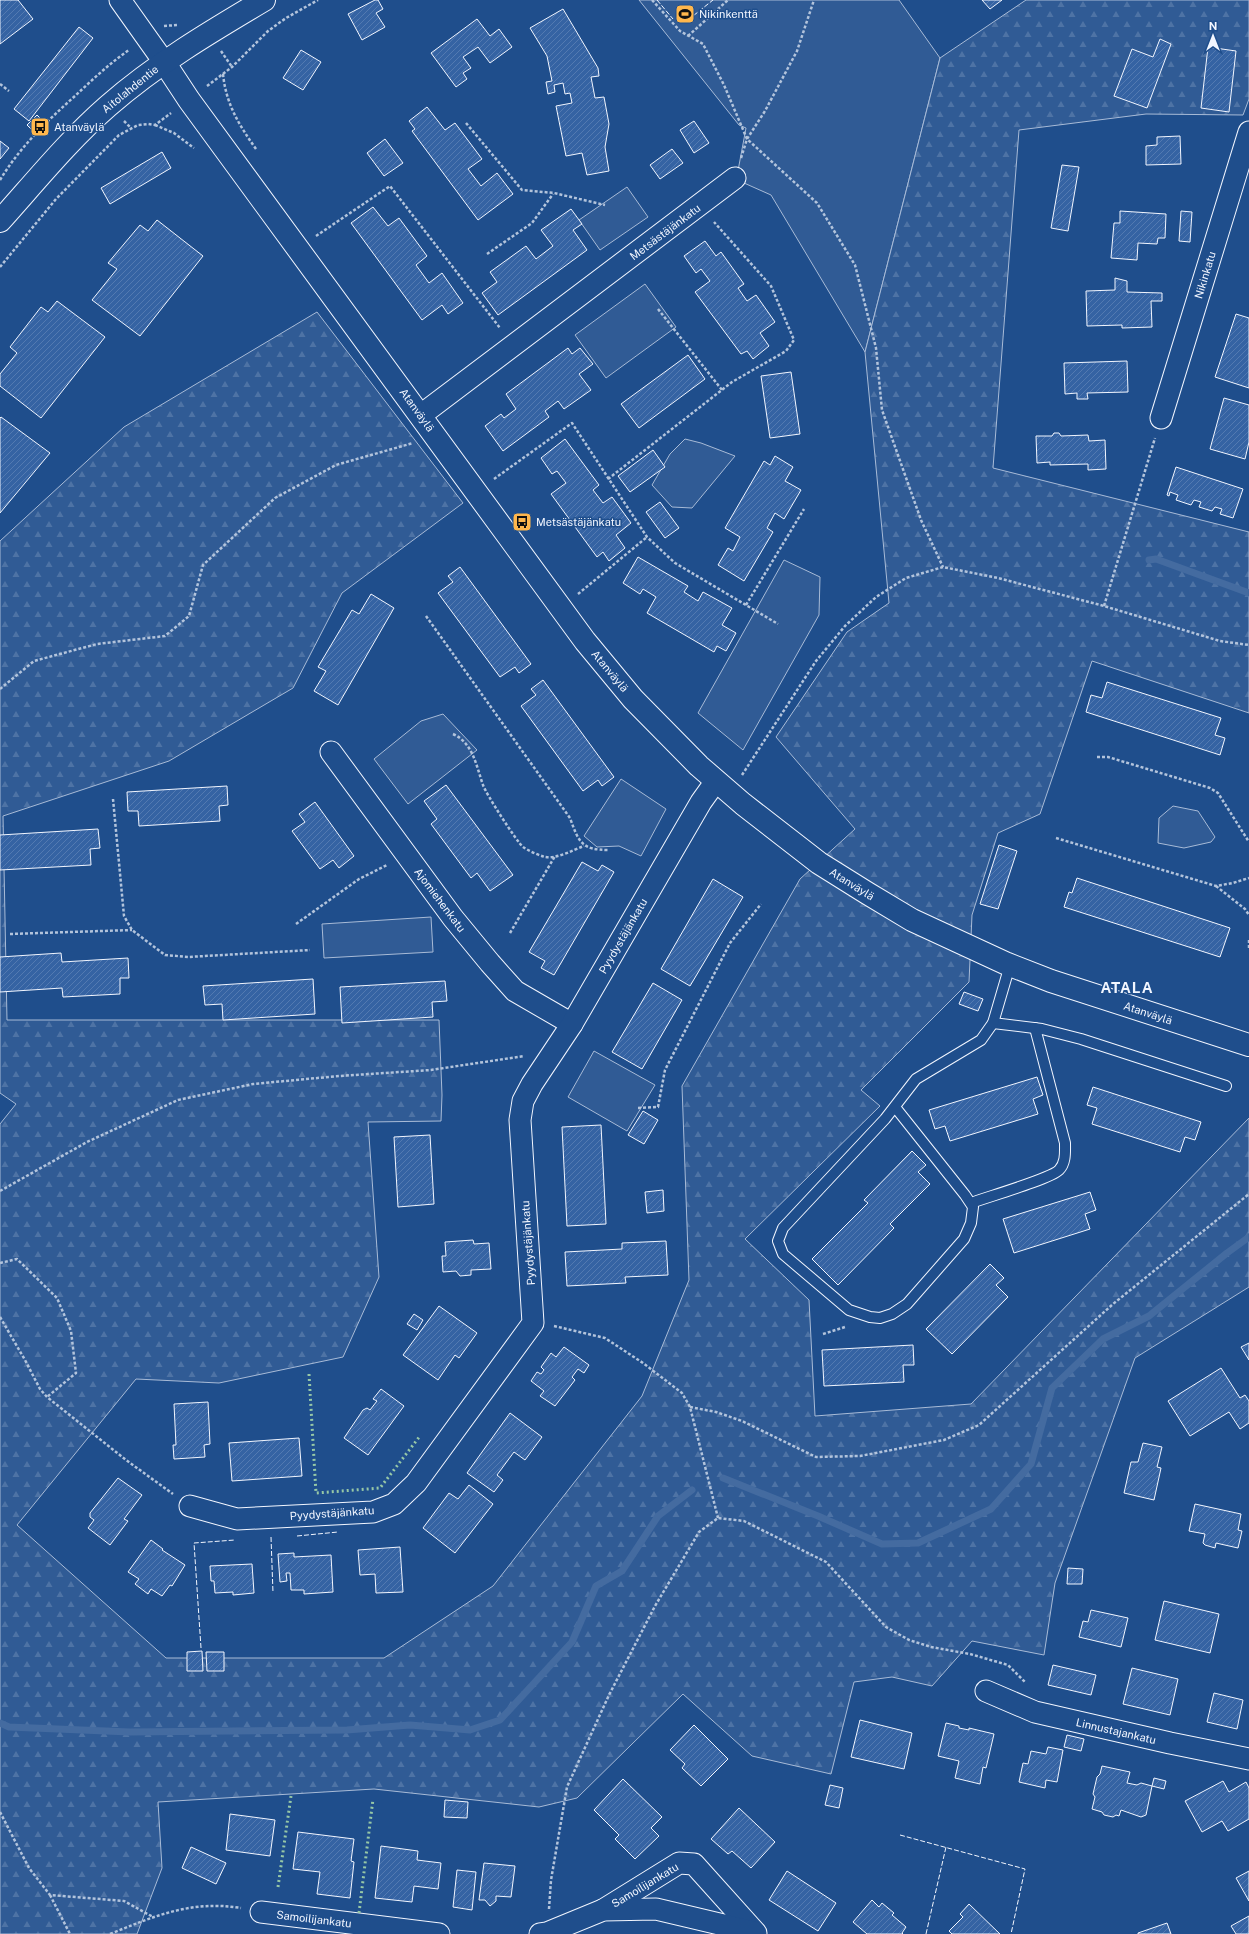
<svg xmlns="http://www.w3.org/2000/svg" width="1249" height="1934" font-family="'Public Sans',sans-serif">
<defs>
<pattern id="forest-firs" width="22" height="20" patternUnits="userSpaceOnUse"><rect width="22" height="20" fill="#305b95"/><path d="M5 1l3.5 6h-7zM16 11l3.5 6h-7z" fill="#4e73a5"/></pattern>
<pattern id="building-hatch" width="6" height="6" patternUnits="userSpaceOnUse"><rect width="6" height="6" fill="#3563a3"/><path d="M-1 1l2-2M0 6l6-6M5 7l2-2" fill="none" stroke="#537ab1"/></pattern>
</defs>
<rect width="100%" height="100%" fill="#1f4e8c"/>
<g fill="#305b95" stroke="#a8bbd7">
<path d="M639,0H899L940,58L865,352L771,195L744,183L737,176L746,128L739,125Z"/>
<path d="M627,187L648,217L600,250L579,220Z"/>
<path d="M645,284L676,327L606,378L575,335Z"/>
<path d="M685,439L701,443L735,456L692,508L672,507L652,485L670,454Z"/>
<path d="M784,560L820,577L819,615L743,750L698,713Z"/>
<path d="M443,714L477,750L408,804L374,759L421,721Z"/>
<path d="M621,779L666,809L641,856L619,846L597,847L584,836Z"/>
<path d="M1173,806L1198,811L1215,837L1211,842L1184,848L1158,843L1159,818Z"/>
<path d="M431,917L433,952L324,958L322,924Z"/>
<path d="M594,1051L655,1085L627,1131L568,1097Z"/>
</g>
<path fill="url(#forest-firs)" stroke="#a8bbd7" d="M1026,0H1249V99L1243,115L1146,114L1019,130L993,468L1249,532V713L1092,661L1040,814L998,833L972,915L969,982L861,1090L880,1106L745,1239L809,1300L815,1416L971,1404L1249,1118V1287L1135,1358L1055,1583L1044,1655L972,1641L932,1686L892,1677L854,1682L831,1774L752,1756L683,1694L577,1798L539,1807L374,1789L158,1802L162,1868L137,1934H0V1124L16,1104L0,1093V541L124,427L317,312L463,503L342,593L293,688L169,761L3,816L7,1020H439L442,1095L441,1121L368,1122L379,1277L343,1357L219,1383L136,1379L17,1525L166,1658H384L493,1586L642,1396L689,1280L682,1086L800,879L855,829L776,737L847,632L889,603L865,352L940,58Z"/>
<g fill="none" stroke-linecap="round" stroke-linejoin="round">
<g stroke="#446ba0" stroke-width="7">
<path d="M1149,560L1156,559L1249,593"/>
<path d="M723,1478L818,1516L882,1544L918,1543L991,1509L1031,1464L1052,1388L1103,1339L1149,1316L1227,1253L1249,1237"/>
<path d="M0,1723L9,1727L130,1732L347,1730L410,1725L470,1730L500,1720L572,1642L596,1586L622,1571L658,1516L692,1490"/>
</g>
</g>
<g fill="url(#building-hatch)" stroke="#f2f6ff">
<path d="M0,0H18L33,19L0,44Z"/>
<path d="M375,0H378L383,9L376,13L385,27L362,40L348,14Z"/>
<path d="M982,0H1002L990,9Z"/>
<path d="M563,9L598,68L599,76L591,77L595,98L604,97L609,124L605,147L609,171L587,175L582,153L566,156L556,106L572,103L570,93L565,94L563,83L554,85L555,92L548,94L546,82L552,81L547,56L530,28Z"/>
<path d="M477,19L490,36L499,29L512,47L490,63L478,47L463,57L471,68L463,73L467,79L456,87L431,53Z"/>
<path d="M79,27L93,38L29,121L14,109Z"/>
<path d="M1160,39L1171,44L1147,108L1114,96L1132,49L1153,57Z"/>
<path d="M1208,47L1236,51L1229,112L1201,108Z"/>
<path d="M301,50L321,62L303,90L283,78Z"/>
<path d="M427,107L445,130L455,123L482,159L468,169L481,186L497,173L513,194L478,220L412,131L415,129L409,121Z"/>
<path d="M37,115L41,119L31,129L27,125Z"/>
<path d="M694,121L709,143L694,153L680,130Z"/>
<path d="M1180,136L1181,164L1146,165V146L1157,145V137Z"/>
<path d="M385,139L403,163L384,176L367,153Z"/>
<path d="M0,141L9,148L0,159Z"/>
<path d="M672,149L683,163L660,179L650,165Z"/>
<path d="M162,152L171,168L110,204L101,188Z"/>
<path d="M1062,165L1079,167L1068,231L1051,228Z"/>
<path d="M373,207L388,226L399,218L427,256L416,265L429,283L442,273L463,303L448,314L442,305L422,320L351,223Z"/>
<path d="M571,209L582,224L573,230L587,250L498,315L482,293L497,282L490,272L526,246L536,259L553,246L541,230Z"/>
<path d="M1120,211L1166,214L1165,238H1158L1157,244L1138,243L1137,260L1111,258L1114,223H1120Z"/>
<path d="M1181,211L1192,212L1190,242L1179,241Z"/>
<path d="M157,220L203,256L140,336L92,300L117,269L108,263L140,225L148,231Z"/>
<path d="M705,241L716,256L721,252L744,284L738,288L747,301L756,295L775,322L760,333L769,346L753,359L747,351L741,354L695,292L710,281L701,269L696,273L684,256Z"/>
<path d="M1115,278L1127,281V292L1162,293V301H1151L1152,327L1122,328V325L1087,326L1086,291L1115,290Z"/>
<path d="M57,301L105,337L41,418L0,386V374L17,353L10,347L41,307L48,312Z"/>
<path d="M1236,314L1249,318V388L1215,377Z"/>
<path d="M568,348L572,354L580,348L593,364L579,374L591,390L564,409L558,401L545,411L549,417L503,451L485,426L501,414L504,418L516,409L506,394Z"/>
<path d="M688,355L705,379L639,428L621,404Z"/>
<path d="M1127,361L1128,392L1087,393L1088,399H1077V393L1065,394L1064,363Z"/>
<path d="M791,372L800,434L770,438L761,376Z"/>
<path d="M1224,398L1249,405V442L1245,459L1210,449Z"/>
<path d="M1,417L50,453L0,513V418Z"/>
<path d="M1054,433H1059L1061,436L1088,435L1089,441L1105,440L1106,469L1088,470V464L1050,465V462L1037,463L1036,436H1052Z"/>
<path d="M565,439L599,485L593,490L603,503L612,497L631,523L616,535L625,548L609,561L603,552L597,557L551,494L566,483L557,471L552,474L541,458Z"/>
<path d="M653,450L665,467L630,492L618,476Z"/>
<path d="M775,456L793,467L785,481L801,490L784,519L775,513L767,528L773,532L744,581L718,565L728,548L733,551L740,537L725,528L764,461L770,465Z"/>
<path d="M1176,467L1243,489L1233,518L1220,514L1222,509L1215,507L1212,511L1199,507L1201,502L1194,500L1191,505L1176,500L1178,495L1170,492L1169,496L1167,495Z"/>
<path d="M660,502L679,528L665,538L646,512Z"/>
<path d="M638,557L688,586L684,592L698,601L703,592L732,608L722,625L736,633L726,651L717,646L714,652L647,613L656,597L643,589L640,594L623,583Z"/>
<path d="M460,567L531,664L519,673L515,667L500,677L438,593L453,582L448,576Z"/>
<path d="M371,594L394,608L338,705L314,691L326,671L318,667L352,610L359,614Z"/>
<path d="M543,680L614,777L602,786L598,780L583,791L521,706L536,695L531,689Z"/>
<path d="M1107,682L1221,718L1215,735L1225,738L1220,755L1086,712L1091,695L1102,698Z"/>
<path d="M446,785L513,875L490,891L477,873L471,878L431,824L437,819L424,801Z"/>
<path d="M227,786L228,805L219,806L220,821L139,826L138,811H128L127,792Z"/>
<path d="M315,802L354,856L339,868L333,860L320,869L292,831L305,822L299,814Z"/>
<path d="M98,829L100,848L90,849L91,865L0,870V835Z"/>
<path d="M999,845L1017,851L998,909L980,904Z"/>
<path d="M582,862L598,871L602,865L614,872L554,975L541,968L545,961L529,952Z"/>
<path d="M1077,878L1230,928L1220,957L1064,907L1069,892L1072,893Z"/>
<path d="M713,879L743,897L690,986L661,969Z"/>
<path d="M61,953L62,962L128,958L129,978H120V994L63,997L62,988L0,992V957Z"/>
<path d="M313,979L315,1014L223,1020L222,1004L205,1005L203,986Z"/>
<path d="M445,981L447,1001L432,1002L433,1017L342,1023L340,987Z"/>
<path d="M653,983L682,1000L642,1069L612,1052Z"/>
<path d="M964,992L983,999L978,1011L959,1004Z"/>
<path d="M1037,1077L1043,1095L1033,1099L1038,1114L950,1141L945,1126L935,1129L929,1110Z"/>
<path d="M1093,1087L1201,1122L1195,1140L1185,1137L1180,1152L1092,1124L1097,1108L1087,1105Z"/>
<path d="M643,1111L658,1120L644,1144L628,1135Z"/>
<path d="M601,1125L606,1224L567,1226L562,1127Z"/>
<path d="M430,1135L434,1204L398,1207L394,1137Z"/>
<path d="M912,1151L926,1165L918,1172L930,1184L890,1224L894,1228L838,1285L812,1259L868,1203L864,1200Z"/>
<path d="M663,1190L664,1211L647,1213L645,1192Z"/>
<path d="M1090,1192L1096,1210L1085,1214L1090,1229L1014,1253L1003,1219Z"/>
<path d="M473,1240L474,1244L489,1243L491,1269L471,1270V1275L460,1276L456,1271L443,1272L442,1256H446L445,1242Z"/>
<path d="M666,1241L668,1275L625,1277L626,1283L567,1286L565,1252L622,1249V1243Z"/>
<path d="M990,1264L1004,1278L996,1285L1008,1297L952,1354L926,1329Z"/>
<path d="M439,1306L477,1333L459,1358L455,1355L438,1380L403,1355Z"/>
<path d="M414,1314L423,1320L417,1330L407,1324Z"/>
<path d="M1249,1343V1360L1241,1347Z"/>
<path d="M913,1345L914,1365H903L904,1382L824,1386L822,1350Z"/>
<path d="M564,1347L589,1365L584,1373L578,1369L572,1377L575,1380L555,1406L540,1396L544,1391L531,1381L537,1372L541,1374L544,1370L541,1367L551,1353L556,1357Z"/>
<path d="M1221,1368L1240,1398L1245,1395L1249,1401V1423L1240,1429L1229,1412L1190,1436L1168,1401Z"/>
<path d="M381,1389L404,1406L368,1455L344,1438L363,1410L367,1408L370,1410L377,1401L373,1399Z"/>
<path d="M208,1402L210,1444L204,1445L205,1457L174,1459L173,1445H176L174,1404Z"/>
<path d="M510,1413L542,1437L525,1460L514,1452L497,1475L503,1480L494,1492L467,1473Z"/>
<path d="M299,1438L302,1476L232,1481L229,1443Z"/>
<path d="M1143,1443L1162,1447L1157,1467L1161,1468L1154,1500L1124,1493L1131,1462H1138Z"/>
<path d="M118,1478L142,1495L124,1519L128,1521L110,1545L88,1528L94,1520L90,1517V1513Z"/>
<path d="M469,1485L493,1504L455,1553L423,1528L449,1493L458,1499Z"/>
<path d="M1195,1504L1241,1514L1238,1530L1242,1531L1238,1548L1216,1543L1215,1548L1205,1545L1203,1543L1205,1534L1189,1531Z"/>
<path d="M151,1540L163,1549L162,1550L185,1565L172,1586L170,1585L162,1596L151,1589L148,1594L135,1584L139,1579L128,1572Z"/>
<path d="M400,1547L403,1592L376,1593L375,1574L360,1575L358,1550Z"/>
<path d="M294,1553V1557L331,1555L333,1592L304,1594V1590H291L290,1573H286L287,1581L280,1582L278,1554Z"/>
<path d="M252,1564L254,1593L233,1595V1592L215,1593L214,1581H211L210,1566Z"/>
<path d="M1068,1568L1083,1569L1082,1584H1067Z"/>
<path d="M1164,1601L1219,1614L1210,1653L1155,1640Z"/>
<path d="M1091,1610L1128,1618L1121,1647L1079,1637L1083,1621L1088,1622Z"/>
<path d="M202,1651L203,1671H187V1652Z"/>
<path d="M206,1652H224V1671H207Z"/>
<path d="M1053,1665L1096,1675L1091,1695L1048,1685Z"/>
<path d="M1132,1668L1178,1679L1170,1715L1123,1704Z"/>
<path d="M1214,1693L1243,1700L1237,1729L1207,1722Z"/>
<path d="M860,1720L912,1733L904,1769L851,1757Z"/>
<path d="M946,1723L959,1726V1728L969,1730V1728L994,1734L986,1768L983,1767L980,1784L955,1778L959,1761L938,1756Z"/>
<path d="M694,1725L728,1759L701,1786L682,1768L685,1764L670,1750Z"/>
<path d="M1067,1735L1084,1739L1081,1751L1064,1747Z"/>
<path d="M1048,1747L1063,1750L1057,1782L1046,1780L1045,1788L1019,1782L1023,1763L1028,1764L1031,1751L1046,1754Z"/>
<path d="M1102,1766L1130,1772L1127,1783L1137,1785L1141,1783L1152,1786L1154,1778L1166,1781L1164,1789L1152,1786L1146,1815L1141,1817L1121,1810L1119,1816L1116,1815L1113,1817L1104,1815L1102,1812L1092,1809L1095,1797L1093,1794L1097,1777L1100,1774Z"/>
<path d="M623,1779L662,1817L651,1828L659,1836L635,1859L615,1839L619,1835L594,1810Z"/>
<path d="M1223,1781L1229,1792L1246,1782L1249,1788V1819L1228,1831L1222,1821L1202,1832L1185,1801Z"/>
<path d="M830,1785L843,1788L839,1808L825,1805Z"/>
<path d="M445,1800L468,1802L467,1818L444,1817Z"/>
<path d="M739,1808L775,1842L751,1868L732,1851L728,1854L711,1839Z"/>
<path d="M230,1814L275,1820L270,1856L226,1850Z"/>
<path d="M298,1832L354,1839L351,1861L354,1862L350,1898L317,1894L320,1872L293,1869Z"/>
<path d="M381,1846L418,1851L417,1860L441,1863L438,1889L414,1886L412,1902L375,1898Z"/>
<path d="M191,1847L226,1863L216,1884L182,1868Z"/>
<path d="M484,1863L515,1866L511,1897L496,1896V1901L490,1906L485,1900H479Z"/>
<path d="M457,1870L476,1872L472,1910L453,1907Z"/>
<path d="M787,1871L836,1903L818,1931L769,1900Z"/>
<path d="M1249,1871V1901L1236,1878Z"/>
<path d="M872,1900L879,1907L882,1903L894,1913L892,1915L906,1927L902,1933L903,1934H867L853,1922Z"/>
<path d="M969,1904L1000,1934H952L949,1931L963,1917L960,1914Z"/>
<path d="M1249,1916V1934H1236L1231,1926Z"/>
<path d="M1167,1923L1171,1934H1138V1933Z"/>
</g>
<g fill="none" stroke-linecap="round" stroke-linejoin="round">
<defs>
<g id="lane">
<path d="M993,1023L1042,1029L1081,1039L1226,1086"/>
<path d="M895,1107L965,1195L973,1207L971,1223L964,1239L907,1304L892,1314L880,1318L870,1317L849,1310L783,1254L778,1241L783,1228L885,1119L916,1079L981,1040L993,1023L1010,965"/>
<path d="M971,1203C987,1197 1050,1179 1059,1170C1066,1163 1065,1152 1065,1143L1035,1028"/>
</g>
<g id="street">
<path d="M120,0L164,62"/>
<path d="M421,415L735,178"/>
<path d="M1161,418L1249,132"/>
<path d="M331,752L453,918L490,963L515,991L572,1024"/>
<path d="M190,1506L237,1519L373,1512L394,1504L416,1483L533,1323L520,1120L523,1101L532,1084L572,1024L701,802L716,781"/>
<path d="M986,1691L1035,1712L1170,1743L1249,1759"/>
<path d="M603,1910L679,1863L694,1864L756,1933"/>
<path d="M261,1912L439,1934"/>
<path d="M540,1934L547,1933L603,1910L656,1909L753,1932"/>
</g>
<g id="secondary">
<path d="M164,62L189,100L585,641L633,699L699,766L743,804L819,863L867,893L912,920L1005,963L1051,981L1249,1045"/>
<path d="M0,221C35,182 69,140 108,106C156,64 210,32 264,0"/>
</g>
</defs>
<use href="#lane" stroke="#f2f6ff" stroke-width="12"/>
<use href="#street" stroke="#f2f6ff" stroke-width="23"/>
<use href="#secondary" stroke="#f2f6ff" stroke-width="24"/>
<g stroke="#b3c4dc" stroke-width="2.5" stroke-dasharray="3 2" stroke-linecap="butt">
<path d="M652,0L680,31L703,44L724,85L747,139L817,203L855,265L876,348L882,410L921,520L943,567"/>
<path d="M164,26L177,25"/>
<path d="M688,36L728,0"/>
<path d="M221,51L232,67"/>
<path d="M223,74C226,104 239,125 256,149"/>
<path d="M0,84L9,91"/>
<path d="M207,86L232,67L268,31L286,18L318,0"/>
<path d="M124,121L131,128"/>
<path d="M466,123L522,190L554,193L605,205"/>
<path d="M155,125L174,133L194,148"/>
<path d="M741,158L747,139L765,111L797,51L814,0"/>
<path d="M0,180C20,147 46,122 75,96C92,80 110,63 129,50"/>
<path d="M316,236L390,186L500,328"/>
<path d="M487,254L532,223L553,194"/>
<path d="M0,267L56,199L119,135L138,125L148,124L155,125L171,113"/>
<path d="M658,309L722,390"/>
<path d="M494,479L572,423L647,537L675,563L778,624"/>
<path d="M608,479L732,382L786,351L794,340L771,286L714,222"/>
<path d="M578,594L647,537"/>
<path d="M746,605L804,509"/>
<path d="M1104,606L1155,438"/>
<path d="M426,616L570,818C579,843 582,850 609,850"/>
<path d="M0,689L34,661L97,644L165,636L189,616L203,565L275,498L336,465L413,443"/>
<path d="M453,734C473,743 476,765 483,785C486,794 517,842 523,847C529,851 538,855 545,857C557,859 573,850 584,846"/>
<path d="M1097,757H1108L1210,788L1218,793L1249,842"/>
<path d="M742,775L816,661L845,626L876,597L906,578L943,567L998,578L1104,606L1220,641L1249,645"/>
<path d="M113,799L124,916L132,930L165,955L188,957L310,950"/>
<path d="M1056,838L1216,886L1233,883L1249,878"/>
<path d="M1216,886L1245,909L1249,915"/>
<path d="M296,924L359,879L387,865"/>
<path d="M510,933L555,856"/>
<path d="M10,934L132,930"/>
<path d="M1249,940V948"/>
<path d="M638,1108L658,1107L665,1070L730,943L761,904"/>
<path d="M0,1191L87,1142L178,1100L253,1084L339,1076L431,1070L524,1056"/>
<path d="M0,1263L17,1259L57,1298L71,1331L76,1373L47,1397"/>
<path d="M0,1317L25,1360L40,1389L47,1397L126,1460L173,1494"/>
<path d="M554,1326L605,1338L643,1363L682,1393L690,1407L718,1518"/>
<path d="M823,1334L845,1327"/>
<path d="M690,1407L716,1412L742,1421L816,1457L860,1456L944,1440L979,1425L1113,1304L1249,1194"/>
<path d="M0,1812L29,1868L50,1895L124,1901L153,1917"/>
<path d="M50,1895L70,1934"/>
<path d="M549,1909L551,1880L567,1787L609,1695L655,1606L699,1532L718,1518L744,1521L826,1562L886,1627L909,1640L931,1647L970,1654L1008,1665L1025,1682"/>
<path d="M110,1934C155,1916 191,1900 241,1908"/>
</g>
<use href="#lane" stroke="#1f4e8c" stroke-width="10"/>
<use href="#street" stroke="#1f4e8c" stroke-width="21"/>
<use href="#secondary" stroke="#1f4e8c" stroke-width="22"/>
<g stroke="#97c8a6" stroke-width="3" stroke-dasharray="2 3" stroke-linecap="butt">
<path d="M309,1374L316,1493L380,1488L420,1436"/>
<path d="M278,1887L291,1796"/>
<path d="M359,1913L373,1799"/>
</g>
<g stroke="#f2f6ff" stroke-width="1" stroke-dasharray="5 2" stroke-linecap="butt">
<path d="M657,0L673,19"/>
<path d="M688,20L713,0"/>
<path d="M297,1536L338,1532"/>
<path d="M271,1537L273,1593"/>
<path d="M201,1648L194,1543L235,1540"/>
<path d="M900,1835L1025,1869L1011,1934"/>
<path d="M926,1934L946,1847"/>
</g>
</g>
<defs>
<symbol id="stadium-square" viewBox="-11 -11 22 22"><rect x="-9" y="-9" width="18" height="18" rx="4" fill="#ffb74d" stroke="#1f4e8c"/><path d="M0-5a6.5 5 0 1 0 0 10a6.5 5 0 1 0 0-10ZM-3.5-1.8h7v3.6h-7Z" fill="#111"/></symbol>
<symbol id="bus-square" viewBox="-11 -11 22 22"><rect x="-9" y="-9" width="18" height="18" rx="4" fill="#ffb74d" stroke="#1f4e8c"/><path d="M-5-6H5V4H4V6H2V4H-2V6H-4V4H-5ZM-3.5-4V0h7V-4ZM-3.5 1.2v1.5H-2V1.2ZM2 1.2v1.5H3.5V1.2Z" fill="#111"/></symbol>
</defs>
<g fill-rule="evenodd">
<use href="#stadium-square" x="674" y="3" width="22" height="22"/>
<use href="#bus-square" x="29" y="116" width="22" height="22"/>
<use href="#bus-square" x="511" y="511" width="22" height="22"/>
</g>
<g text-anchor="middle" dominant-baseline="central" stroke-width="3" stroke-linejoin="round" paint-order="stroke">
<g font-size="11" fill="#f2f6ff" stroke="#1f4e8c" text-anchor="start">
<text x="699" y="14">Nikinkenttä</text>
<text x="54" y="127">Atanväylä</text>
<text x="536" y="522">Metsästäjänkatu</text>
</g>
<g font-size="11" fill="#f2f6ff" stroke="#1f4e8c">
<text transform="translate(130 89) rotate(-39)">Aitolahdentie</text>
<text transform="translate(665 232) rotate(-37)">Metsästäjänkatu</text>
<text transform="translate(1205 275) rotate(-73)">Nikinkatu</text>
<text transform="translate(417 410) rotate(54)">Atanväylä</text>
<text transform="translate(610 671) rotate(50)">Atanväylä</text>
<text transform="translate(852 884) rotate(32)">Atanväylä</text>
<text transform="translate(440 900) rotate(53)">Ajomiehenkatu</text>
<text transform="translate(623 936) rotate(-60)">Pyydystäjänkatu</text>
<text transform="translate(1148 1013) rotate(18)">Atanväylä</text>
<text transform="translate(528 1243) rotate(-94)">Pyydystäjänkatu</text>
<text transform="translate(332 1513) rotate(-4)">Pyydystäjänkatu</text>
<text transform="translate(1116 1731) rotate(13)">Linnustajankatu</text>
<text transform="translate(645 1885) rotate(-31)">Samoilijankatu</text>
<text transform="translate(314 1919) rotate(7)">Samoilijankatu</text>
</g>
<g font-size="15" font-weight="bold" letter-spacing="1" fill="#f2f6ff" stroke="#1f4e8c">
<text x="1127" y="987">ATALA</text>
</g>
</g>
<g transform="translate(1213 36)" stroke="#1f4e8c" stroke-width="3" paint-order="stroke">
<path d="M0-3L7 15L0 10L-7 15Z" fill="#f2f6ff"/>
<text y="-6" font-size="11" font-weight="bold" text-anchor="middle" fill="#f2f6ff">N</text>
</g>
</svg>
